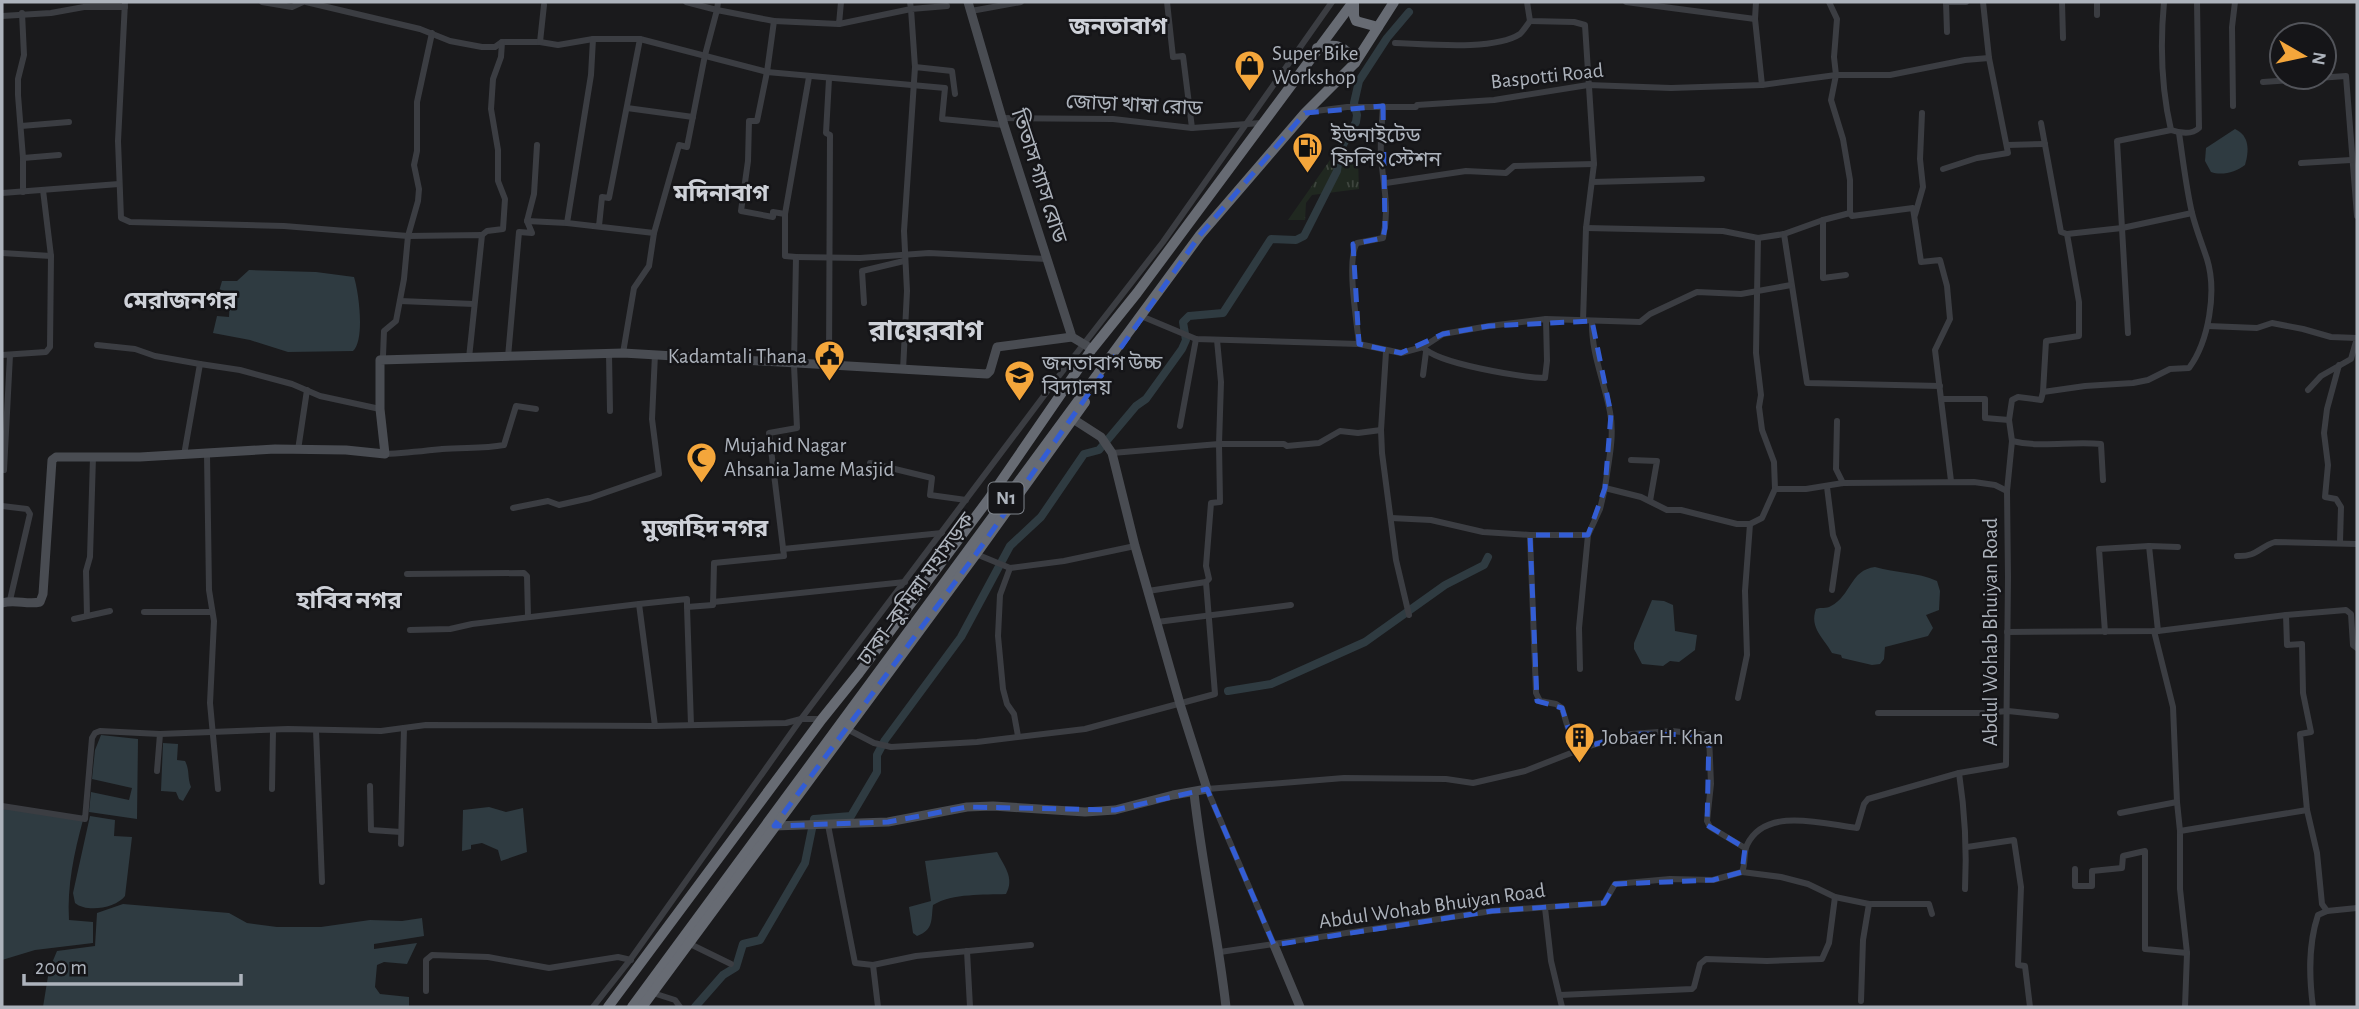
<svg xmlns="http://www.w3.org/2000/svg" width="2359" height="1009" font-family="'Alegreya Sans','Noto Sans Bengali',sans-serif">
<defs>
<pattern id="grass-tufts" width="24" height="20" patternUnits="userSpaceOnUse" patternTransform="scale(1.75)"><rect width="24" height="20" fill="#202820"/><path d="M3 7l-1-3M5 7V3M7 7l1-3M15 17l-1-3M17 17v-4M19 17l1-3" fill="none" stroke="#3e453e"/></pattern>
</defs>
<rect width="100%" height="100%" fill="#1a1a1c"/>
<path fill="url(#grass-tufts)" d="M1330,160H1358L1359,189L1312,195L1306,203L1305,220H1288Z"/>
<g fill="#2f3b41">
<path d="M2235,129C2250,136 2249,151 2245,165C2236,172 2222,176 2211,172L2205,161L2206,148Z"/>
<path d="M249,270L316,272L354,277C359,293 365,340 353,351L288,352L250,340L213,333L217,316L229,317L230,297L218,295L222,281H237Z"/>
<path d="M1875,567C1896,573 1917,572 1937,581L1940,591L1939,610L1926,615L1933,628L1928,636L1885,647L1884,659L1880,664L1872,665L1842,658L1841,655L1832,653C1824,638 1809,628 1816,609C1821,607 1826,609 1831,606C1851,596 1850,570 1875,567Z"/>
<path d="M1652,600L1664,601L1673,605L1675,631L1697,635L1695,650L1679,662L1670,661L1663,666L1642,664L1634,649V643Z"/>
<path d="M101,735L138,739L137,819L89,812L91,792L129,800L132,788L92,779L95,750Z"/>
<path d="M163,743L178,744L177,760L185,761C190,770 187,777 191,787L183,801L179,799L176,792L161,791Z"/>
<path d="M489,807L506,812L523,808L527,852L501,861L498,850L482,843L471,845V849L462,851L463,810Z"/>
<path d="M2,808L83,820C74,853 67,886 69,920L93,922V943L35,950L2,960Z"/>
<path d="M90,816L115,820L114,836L132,837L125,896C116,908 87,913 75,903L73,893Z"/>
<path d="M997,852C1004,866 1015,878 1006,894C984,895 953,893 933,905C931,919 934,930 917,936L913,933L909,907L931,901L925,861Z"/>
<path d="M123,904L229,913L247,923L277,927H321L370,920L402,921L422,918L424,936L374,944V949L417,943L407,964L384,962L377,965L375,987L380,994L409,997V1007H43L49,970L57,951L95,946L97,913Z"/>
</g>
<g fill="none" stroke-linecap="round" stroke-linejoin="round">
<g stroke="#2f3b41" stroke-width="8">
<path d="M1228,691L1271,684L1365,642L1445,585L1484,565L1488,557"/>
<path d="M695,1007L723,975L736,967L743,944L760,940L805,863L814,819L851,816L877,772V755L885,740L961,637L1010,546L1041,517L1084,454L1099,450L1136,406L1146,399L1182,349L1186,340L1183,322L1189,316L1223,313L1271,239L1296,240L1304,236L1337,171L1340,150L1356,122L1357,115L1354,103L1359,81L1387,38L1409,12"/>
</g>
<g stroke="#3b3d42" stroke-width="6">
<path d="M125,2L118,141L121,218L130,222L284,226L408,236L482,235L469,358"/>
<path d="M262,2L292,7L303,2"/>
<path d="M306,2L420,29L450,41L482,47H495L502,42H540L558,45L593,39"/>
<path d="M686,2L717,10L718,2"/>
<path d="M1167,2L1173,57L1183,56L1192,128"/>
<path d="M1527,2L1530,21L1574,22L1585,25L1594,164L1586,228L1583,321"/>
<path d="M1626,2L1755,19"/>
<path d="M1756,2L1755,19L1762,85"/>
<path d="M1829,2L1837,19L1834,57L1836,75L1831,100L1843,139L1850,180V213"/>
<path d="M1946,2L1947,32"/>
<path d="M1946,2H1966"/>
<path d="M2062,2L2063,38"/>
<path d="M2097,2V15"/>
<path d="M2164,2C2160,45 2161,87 2171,130"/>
<path d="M971,11L1021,2"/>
<path d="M22,13L24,55L18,79V95L23,158V192"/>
<path d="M2,16L51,13L84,7H125"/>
<path d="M774,21L839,24L841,2"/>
<path d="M839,24L911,9L910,2"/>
<path d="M640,39L767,72L945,88L942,119L1004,125"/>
<path d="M540,42L544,5"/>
<path d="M1395,43C1426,44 1494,51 1520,34C1523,31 1527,25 1530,21"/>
<path d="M915,67L911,9L947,6"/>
<path d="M2263,82L2346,76L2357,216"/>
<path d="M2233,106L2232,27L2235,2"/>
<path d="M627,108L693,117"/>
<path d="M1308,112L1347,107H1416L1417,105L1494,100L1588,85L1671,88L1762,85L1836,75H1890L1965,60L1989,58"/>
<path d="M1002,118L1113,119L1192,128L1261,123"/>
<path d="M2041,123L2061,232L2067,234L2079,302V336L2046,341L2043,392"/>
<path d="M21,126L69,122"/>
<path d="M2007,145L2045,144"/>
<path d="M23,158L59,155"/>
<path d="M2301,163L2351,160"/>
<path d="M1943,169L1977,158L2008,153L1989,58L1983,2"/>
<path d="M1592,182L1702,179"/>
<path d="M1386,183L1466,171L1506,173L1514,166L1594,164"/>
<path d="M2,193L119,184"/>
<path d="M1915,215L1923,187L1920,159L1922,113"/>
<path d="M1823,220V278L1846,275"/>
<path d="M527,221L567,223"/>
<path d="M599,226L602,197L609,198L640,39H593L591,75L567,223L654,233L649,266L634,288L623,353"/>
<path d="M1586,228L1723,231L1758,238L1784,234L1823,220L1850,213L1852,216L1913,208L1921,262L1940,260L1947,286L1950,319L1935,350L1951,481"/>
<path d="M654,233L679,145L687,147L705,55L717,10L774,21L767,72L757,121H749L748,161L741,211L773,217V212L785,214"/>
<path d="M1784,234L1807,383L1940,386"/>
<path d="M2067,234L2122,228L2192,213"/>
<path d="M482,235L487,231L503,229L505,199L498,181V150L491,109L493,79L501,57L502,42"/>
<path d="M1758,238L1756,353L1761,395L1759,407L1762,430L1774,462L1775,489"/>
<path d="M2,253L51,256"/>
<path d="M796,257L860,258L929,253L1047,259"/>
<path d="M400,301L474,304"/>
<path d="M864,303L862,271L904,261"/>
<path d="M1141,316L1196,339L1359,344L1401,353L1423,347L1443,334L1489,326L1546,319L1640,322L1650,314L1697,292L1741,294L1791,285"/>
<path d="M2208,326L2257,328L2272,323L2303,329L2331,337L2357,338L2351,359L2321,376L2308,390"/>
<path d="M2128,333L2117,141L2171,130C2180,133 2192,135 2199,128L2197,2"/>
<path d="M1217,340L1221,382L1219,444H1284L1287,446L1319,443L1340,431L1358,433L1381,430"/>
<path d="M1359,344C1357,323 1346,259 1357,243L1383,238C1390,208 1383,185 1381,156C1380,139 1382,123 1383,106"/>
<path d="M97,345L135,349L155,356L200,364L184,455"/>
<path d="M1423,347C1437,364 1521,377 1545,378L1547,361L1546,319"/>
<path d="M1386,352L1381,430L1382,453L1396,560L1409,615"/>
<path d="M609,354L610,411"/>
<path d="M2,355L46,352L50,347L51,256L43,190"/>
<path d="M508,357L519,232L532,233L527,221L534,194L537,145"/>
<path d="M380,360L383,356L384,331L396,321L404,279L408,236L418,201L419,189L414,165L417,151V102L432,33"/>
<path d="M200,364L240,370L292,384L320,396L380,409"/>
<path d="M829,365L830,135L826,133L829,79"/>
<path d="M2339,365L2327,409L2324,433L2328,465L2325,497L2336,499L2341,507L2340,542"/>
<path d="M903,370L907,291L904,231L915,67L952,71L955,94"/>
<path d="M1423,375L1426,352"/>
<path d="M1942,399H1985V418L2009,420"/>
<path d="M1837,421L1836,469L1843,483"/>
<path d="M1180,426L1196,339"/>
<path d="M2012,441C2041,448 2071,441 2101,444L2103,480"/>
<path d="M298,450L307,390"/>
<path d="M207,454L209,590L214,621L210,703L218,789"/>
<path d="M385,454C405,453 423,451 442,449C463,447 483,449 504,445L516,406L536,409"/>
<path d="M1631,460L1657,461L1650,501"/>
<path d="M870,463L932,478L930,495L966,500"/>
<path d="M2,470H4L10,355"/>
<path d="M1827,487L1833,535L1838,548L1832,590"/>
<path d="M2007,491L2012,441L2009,420L2012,400L2018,397L2041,400L2043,392L2085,386L2133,383L2148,380L2170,369L2189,368C2209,341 2217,291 2207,259C2202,244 2196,229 2192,213C2186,187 2183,160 2179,133"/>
<path d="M2,506L27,509L30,514L10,600"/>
<path d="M513,508L548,501L559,505L590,498L659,474L652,419L655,354"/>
<path d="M1391,518L1431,520L1483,532L1530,535H1588"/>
<path d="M1530,535L1536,693L1540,701L1556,704L1562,708L1575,752"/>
<path d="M783,549L942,533"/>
<path d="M976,554L1010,568L1064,561L1135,546"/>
<path d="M2237,556C2257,557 2259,547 2275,542L2357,544"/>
<path d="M1010,568L1000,595L998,636L1003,689L1007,704L1014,714L1018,736"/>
<path d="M407,574L524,573L527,576L528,616"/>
<path d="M1148,591L1206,582"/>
<path d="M713,602L905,582"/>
<path d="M687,607L691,725"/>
<path d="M144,612H211"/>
<path d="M2286,615L2287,645L2302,644L2303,693L2311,732L2300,734L2307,810"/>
<path d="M87,616L86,571L90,557L93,457"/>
<path d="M74,619L110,611"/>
<path d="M1157,622L1291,605"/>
<path d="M410,630L450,629L472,624L639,604"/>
<path d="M2154,631L2173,707L2177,802L2180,831V889L2187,953L2185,1007"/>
<path d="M2158,631L2149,546L2178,547"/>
<path d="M2007,632L2158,631L2286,615L2346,610L2351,614L2353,645L2357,648"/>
<path d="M2105,632L2099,549L2149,546"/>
<path d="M1580,669L1579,628L1588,535L1600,509L1605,488"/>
<path d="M1738,698L1747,655L1745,591L1750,524"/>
<path d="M1878,713H1983L2008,711L2056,716"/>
<path d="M655,726L639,604L687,599V607L713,605L714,563L784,556L769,433L797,428L794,365L796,257L785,256V214L809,77"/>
<path d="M847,729L874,743L891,747L977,742L1085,729L1215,694L1206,582L1209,579L1206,566L1211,503L1220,502L1219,444L1112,453"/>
<path d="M316,730L322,882"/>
<path d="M157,771L160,734"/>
<path d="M1959,773C1965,812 1967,849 1965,889"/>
<path d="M370,786L371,830L401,832"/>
<path d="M272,789L273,730"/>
<path d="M2,806L85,819L92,738L95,733L100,731L160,734L288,729L381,731L426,725L655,726L786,723L801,719H822"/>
<path d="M2120,813L2177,802"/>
<path d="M828,825L855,963L873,965L916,956L1031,945"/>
<path d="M2180,831L2307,810L2317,853L2322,904L2327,911"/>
<path d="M401,844L404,728"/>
<path d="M1967,847L2014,840L2021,887L2018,965L2025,966L2030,1007"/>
<path d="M2075,869V886H2092V871L2122,868L2123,856L2145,851V949L2187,953"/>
<path d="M1742,872L1781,877L1808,884L1835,897L1869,904H1929L1932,914"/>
<path d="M1545,908L1551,961L1562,1007"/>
<path d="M688,943L731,964"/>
<path d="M1274,945L1207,789L1344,778L1446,779L1473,783L1525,771L1589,746L1631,734L1672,731L1709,735L1711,784L1707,821L1710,827L1745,848"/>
<path d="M967,951L970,1007"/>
<path d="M1220,952L1492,911L1604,903L1615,884L1670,879L1713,880L1742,872C1746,863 1743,854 1747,845C1765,806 1824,824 1857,828L1864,804L1868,799L1959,773L2006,765L2008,577L2007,491L1995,485L1974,482L1843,483L1806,489H1775L1762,518L1750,524H1737L1681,510H1667L1641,497L1605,488C1608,463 1615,437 1610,412C1604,381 1591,352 1592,321"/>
<path d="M873,965L878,1007"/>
<path d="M426,991V960L432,955L488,957L549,968L618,957L631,960"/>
<path d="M653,993L675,1000L680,1007"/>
<path d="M1560,995L1692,989L1694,987L1700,964L1706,959L1767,961L1822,959L1829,943L1835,897"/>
<path d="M1861,1001L1863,940L1869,904"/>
<path d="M593,1007L630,960L801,719L1055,381L1163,242L1332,2"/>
<path d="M2313,1007C2309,976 2308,945 2318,915L2327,911L2357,908"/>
</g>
<g stroke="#494c52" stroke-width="9">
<path d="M968,2L1004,125L1072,337L1092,349"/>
<path d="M2,603C15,599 27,605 40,602L43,594L52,460L56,457H140L275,449L346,450L385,454L380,409V360L623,353L987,374L990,371L997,347L1072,337"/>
<path d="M1194,793C1202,865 1218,935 1226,1007"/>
<path d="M774,826L888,822L967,807L993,806L1085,812L1115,810L1173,795L1207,789L1180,704L1135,546L1112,453L1101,437L1073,419"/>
<path d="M1274,945L1300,1007"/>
</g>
<g stroke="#676b73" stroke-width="10">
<path d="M1354,2V16L1356,21L1378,27"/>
<path d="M1317,48C1336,43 1345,45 1355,63"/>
<path d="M608,1007L822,719L859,673L988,500L1092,349L1137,293L1353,2"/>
<path d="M632,1007L1200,235L1305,113L1355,63L1394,2"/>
<path d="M642,1007L976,554L1085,402"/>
</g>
</g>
<path fill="none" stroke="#335dd4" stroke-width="5" stroke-dasharray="14 9" stroke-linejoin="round" d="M1383,106L1385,228L1383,238L1353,244L1359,344L1401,353L1443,334L1489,326L1592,321L1611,414L1605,488L1588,535H1530L1537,701L1562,708L1575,750L1631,734L1709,735L1707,825L1745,848L1742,872L1713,880L1615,884L1604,903L1492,911L1274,945L1207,789L1115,810L967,807L888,822L774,826L976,554L1200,235L1305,113Z"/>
<defs>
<symbol id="shop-pin" viewBox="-11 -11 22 30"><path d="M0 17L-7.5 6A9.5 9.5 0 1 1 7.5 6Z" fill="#f4a63b" stroke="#151518"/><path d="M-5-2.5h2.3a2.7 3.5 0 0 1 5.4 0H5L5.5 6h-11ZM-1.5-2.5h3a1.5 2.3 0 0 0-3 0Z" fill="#111"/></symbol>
<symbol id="fuel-pin" viewBox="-11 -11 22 30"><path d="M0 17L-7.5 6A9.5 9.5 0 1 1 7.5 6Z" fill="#f4a63b" stroke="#151518"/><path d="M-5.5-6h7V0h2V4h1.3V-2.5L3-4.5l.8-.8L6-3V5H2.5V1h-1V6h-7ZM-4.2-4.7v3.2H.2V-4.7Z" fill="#111"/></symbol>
<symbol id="civic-pin" viewBox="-11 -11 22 30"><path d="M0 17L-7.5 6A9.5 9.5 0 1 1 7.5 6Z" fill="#f4a63b" stroke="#151518"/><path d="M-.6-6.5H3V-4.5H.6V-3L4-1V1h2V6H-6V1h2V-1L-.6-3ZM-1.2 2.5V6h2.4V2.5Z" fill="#111"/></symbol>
<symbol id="school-pin" viewBox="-11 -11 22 30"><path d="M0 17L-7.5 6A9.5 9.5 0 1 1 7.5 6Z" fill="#f4a63b" stroke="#151518"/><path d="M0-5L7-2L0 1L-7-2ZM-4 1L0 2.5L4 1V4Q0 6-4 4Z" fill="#111"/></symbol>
<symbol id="mosque-pin" viewBox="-11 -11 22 30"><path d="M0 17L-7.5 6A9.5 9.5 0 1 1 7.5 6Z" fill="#f4a63b" stroke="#151518"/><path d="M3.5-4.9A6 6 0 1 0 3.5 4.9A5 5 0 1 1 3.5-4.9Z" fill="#111"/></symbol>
<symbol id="building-pin" viewBox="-11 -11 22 30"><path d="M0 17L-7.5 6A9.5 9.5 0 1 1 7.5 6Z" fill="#f4a63b" stroke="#151518"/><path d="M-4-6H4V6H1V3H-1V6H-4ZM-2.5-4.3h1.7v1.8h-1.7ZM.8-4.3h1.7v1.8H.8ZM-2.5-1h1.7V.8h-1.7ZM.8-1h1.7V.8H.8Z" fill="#111"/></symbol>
</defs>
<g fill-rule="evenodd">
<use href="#shop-pin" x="1232" y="48" width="35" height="47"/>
<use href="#fuel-pin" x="1290" y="130" width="35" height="47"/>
<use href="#civic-pin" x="812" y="338" width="35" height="47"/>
<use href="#school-pin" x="1002" y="358" width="35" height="47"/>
<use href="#mosque-pin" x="684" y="440" width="35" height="47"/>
<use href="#building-pin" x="1562" y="720" width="35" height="47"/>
</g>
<g text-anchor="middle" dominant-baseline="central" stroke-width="5" stroke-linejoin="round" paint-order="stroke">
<rect fill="#151518" stroke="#7f848b" stroke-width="2" x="988.5" y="482.5" width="35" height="31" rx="5"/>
<g font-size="19" font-weight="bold" fill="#adb3bc">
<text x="1006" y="498">N1</text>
</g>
<g font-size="21" fill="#adb3bc" stroke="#151518" text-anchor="start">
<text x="1272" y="53">Super Bike<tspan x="1272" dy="24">Workshop</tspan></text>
<text x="1331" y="135">ইউনাইটেড<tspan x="1331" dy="24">ফিলিং স্টেশন</tspan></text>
<text x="807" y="356" text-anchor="end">Kadamtali Thana</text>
<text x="1042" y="363">জনতাবাগ উচ্চ<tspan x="1042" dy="24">বিদ্যালয়</tspan></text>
<text x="724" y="445">Mujahid Nagar<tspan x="724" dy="24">Ahsania Jame Masjid</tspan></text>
<text x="1602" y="737">Jobaer H. Khan</text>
</g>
<g font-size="21" fill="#adb3bc" stroke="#151518">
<text transform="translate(1547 76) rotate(-6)">Baspotti Road</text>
<text transform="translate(1134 105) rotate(3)">জোড়া খাম্বা রোড</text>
<text transform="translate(1039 176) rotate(72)">তিতাস গ্যাস রোড</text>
<text transform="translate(916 589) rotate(-54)">ঢাকা–কুমিল্লা মহাসড়ক</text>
<text transform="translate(1990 632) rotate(-90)">Abdul Wohab Bhuiyan Road</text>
<text transform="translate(1432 906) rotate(-8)">Abdul Wohab Bhuiyan Road</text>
</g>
<g font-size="24" font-weight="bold" fill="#ced1d8" stroke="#151518">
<text x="1118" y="27">জনতাবাগ</text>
<text x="721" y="194">মদিনাবাগ</text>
<text x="180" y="301">মেরাজনগর</text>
<text x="705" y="529">মুজাহিদ নগর</text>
<text x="349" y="601">হাবিব নগর</text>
</g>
<g font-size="28" font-weight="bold" fill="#ced1d8" stroke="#151518">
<text x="926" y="332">রায়েরবাগ</text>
</g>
</g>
<rect width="2359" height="1009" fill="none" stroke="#adb3bc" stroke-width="7"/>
<g transform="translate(2303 56) rotate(99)"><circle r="33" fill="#151518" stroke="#52545a" stroke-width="2"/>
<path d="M0-5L12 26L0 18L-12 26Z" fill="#f4a63b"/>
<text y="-10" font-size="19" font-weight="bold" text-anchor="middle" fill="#adb3bc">N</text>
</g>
<path d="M24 974v10h217v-10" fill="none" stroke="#adb3bc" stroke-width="3.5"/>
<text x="35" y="974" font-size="21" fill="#adb3bc" stroke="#151518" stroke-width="5" paint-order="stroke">200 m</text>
</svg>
